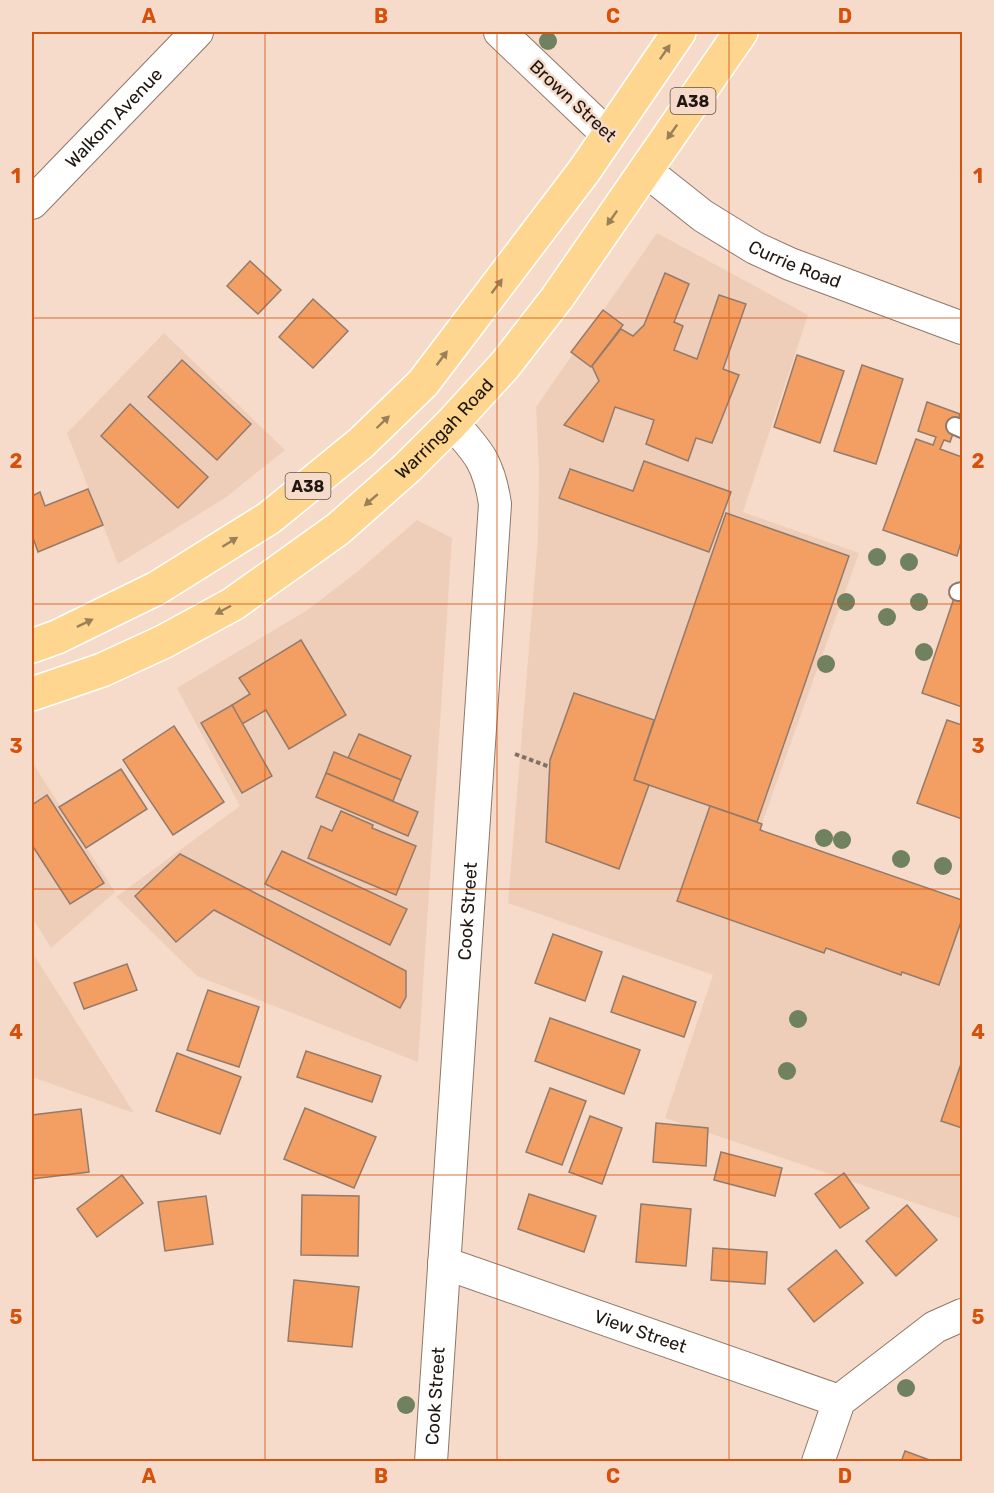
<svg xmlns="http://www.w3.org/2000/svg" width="994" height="1493" font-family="Rubik,sans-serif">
<rect width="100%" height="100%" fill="#f6dbca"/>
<g fill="#efceb9">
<path d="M657,233L808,315L743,512L859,553L760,829L962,900V1219L665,1118L713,975L508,903L538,538L539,471L536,407Z"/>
<path d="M164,333L285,450L225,498L118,564L67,433Z"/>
<path d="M417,520L452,538L418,1062L197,976L116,897L240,806L177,688L306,611L357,572Z"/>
<path d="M32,762L115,892L51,948L32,917Z"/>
<path d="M32,952L134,1113L32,1077Z"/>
</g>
<g fill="#f39e62" stroke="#937b6c" stroke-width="1.5">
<path d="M250,261L281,290L258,314L227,286Z"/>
<path d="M665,273L689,284L674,322L683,326L674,350L697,359L719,295L746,304L723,369L739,375L712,443L696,438L688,461L646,444L654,420L615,407L603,442L564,425L599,381L592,366L621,329L633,336L644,325Z"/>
<path d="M313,299L348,331L313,368L279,337Z"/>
<path d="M603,310L623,325L591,367L571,352Z"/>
<path d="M797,355L844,371L820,443L774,427Z"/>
<path d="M182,360L251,424L217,460L148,397Z"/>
<path d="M862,365L903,379L876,464L834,451Z"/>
<path d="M927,402L960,414L950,442L944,440L940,449L962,457V539L957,556L883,530L916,439L933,445L936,437L918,431Z"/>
<path d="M130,404L208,477L178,508L101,436Z"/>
<path d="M644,461L731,492L709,552L559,498L570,469L633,491Z"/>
<path d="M88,489L103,525L38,552L32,535V496L40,492L45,506Z"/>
<path d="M726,513L849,556L757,822L634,780Z"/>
<path d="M955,595L962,598V707L922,693Z"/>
<path d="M301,640L346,715L289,749L266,710L242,724L232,705L250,694L239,678Z"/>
<path d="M574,693L654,720L634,780L649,785L619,869L546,842L550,760Z"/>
<path d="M232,705L272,776L242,793L201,723Z"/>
<path d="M947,720L962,725V819L917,803Z"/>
<path d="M174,726L224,802L173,835L123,760Z"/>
<path d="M359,734L411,756L401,780L348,758Z"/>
<path d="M334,752L401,780L393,801L326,773Z"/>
<path d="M121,769L147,809L86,848L59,807Z"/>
<path d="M326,773L418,812L408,836L316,797Z"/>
<path d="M47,795L104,883L70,904L32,845V805Z"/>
<path d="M710,806L762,824L760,830L962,900V919L939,985L902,972L901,975L826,948L824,953L677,901Z"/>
<path d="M341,811L373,825L372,828L416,846L396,895L308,858L321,826L332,831Z"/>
<path d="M282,851L407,909L390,945L265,884Z"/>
<path d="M180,854L406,971V997L400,1008L214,910L176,942L135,896Z"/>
<path d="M553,934L602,952L585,1001L535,983Z"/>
<path d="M127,964L137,990L84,1009L74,983Z"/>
<path d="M623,976L696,1002L684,1037L611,1012Z"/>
<path d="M208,990L259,1007L239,1067L187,1050Z"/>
<path d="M550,1018L640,1050L624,1094L535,1061Z"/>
<path d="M306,1051L381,1076L372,1102L297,1077Z"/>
<path d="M177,1053L241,1077L220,1134L156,1111Z"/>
<path d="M962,1061V1128L941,1121Z"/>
<path d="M550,1088L586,1101L562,1165L526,1152Z"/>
<path d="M305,1108L376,1137L354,1188L284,1159Z"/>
<path d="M81,1109L89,1172L32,1179V1115Z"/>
<path d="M590,1116L622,1128L602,1184L569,1172Z"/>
<path d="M656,1123L708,1128L706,1166L653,1162Z"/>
<path d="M721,1152L782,1168L775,1196L714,1180Z"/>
<path d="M844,1173L869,1208L840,1228L815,1194Z"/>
<path d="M122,1175L143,1203L97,1237L77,1209Z"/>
<path d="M529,1194L596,1216L584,1252L518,1229Z"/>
<path d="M302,1195L359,1196L358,1256L301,1255Z"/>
<path d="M206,1196L213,1244L165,1251L158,1202Z"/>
<path d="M641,1204L691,1209L686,1266L636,1262Z"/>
<path d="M907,1205L937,1240L896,1276L866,1241Z"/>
<path d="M713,1248L767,1252L765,1284L711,1280Z"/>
<path d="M836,1250L863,1283L814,1322L788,1289Z"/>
<path d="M294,1280L359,1287L352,1347L288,1341Z"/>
<path d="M905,1451L935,1462H901Z"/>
</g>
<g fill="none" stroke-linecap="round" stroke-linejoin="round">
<defs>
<g id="service">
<path d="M955,426L962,429"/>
<path d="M958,592L962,591"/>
</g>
<g id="minor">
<path d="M500,32L608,135"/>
<path id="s1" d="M645,170L703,216L755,248L790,264L962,328"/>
<path id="s2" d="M32,203L197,32"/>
<path id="s3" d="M444,1263L839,1401"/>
<path id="s4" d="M431,1462L495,504C489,464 479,452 452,423"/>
<path d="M818,1462L839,1401L935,1327L962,1315"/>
</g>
<g id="trunk">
<path d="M32,646L57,637L157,588L269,518L361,443L423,383L584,171L679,32"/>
<path id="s5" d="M32,694L102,670L163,642L233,604L338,529L408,467L452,423L505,365L557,298L741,32"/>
</g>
</defs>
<use href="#service" stroke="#907869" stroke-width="20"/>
<use href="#minor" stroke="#907869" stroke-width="34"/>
<use href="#trunk" stroke="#fff" stroke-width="36"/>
<path stroke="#817065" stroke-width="4" stroke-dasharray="4.5 3" stroke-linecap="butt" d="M515,754L550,767"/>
<use href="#service" stroke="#fff" stroke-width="16"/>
<use href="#minor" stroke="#fff" stroke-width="32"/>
<use href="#trunk" stroke="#fed690" stroke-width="33"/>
</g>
<g fill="#6f815e">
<circle cx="548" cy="41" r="9"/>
<circle cx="877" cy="557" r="9"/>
<circle cx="909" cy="562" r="9"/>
<circle cx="846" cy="602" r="9"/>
<circle cx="919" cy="602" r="9"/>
<circle cx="887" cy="617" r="9"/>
<circle cx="924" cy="652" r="9"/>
<circle cx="826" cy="664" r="9"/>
<circle cx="824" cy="838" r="9"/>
<circle cx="842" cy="840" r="9"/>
<circle cx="901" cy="859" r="9"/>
<circle cx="943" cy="866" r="9"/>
<circle cx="798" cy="1019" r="9"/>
<circle cx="787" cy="1071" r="9"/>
<circle cx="906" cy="1388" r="9"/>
<circle cx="406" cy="1405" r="9"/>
</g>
<defs><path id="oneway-solid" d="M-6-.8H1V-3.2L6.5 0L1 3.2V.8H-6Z" transform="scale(1.5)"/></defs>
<g fill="#9a8057">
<use href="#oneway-solid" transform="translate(665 52) rotate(-55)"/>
<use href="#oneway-solid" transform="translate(672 132) rotate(125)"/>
<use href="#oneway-solid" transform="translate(612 218) rotate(125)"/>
<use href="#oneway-solid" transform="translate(497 286) rotate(-53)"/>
<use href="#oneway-solid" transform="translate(442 358) rotate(-53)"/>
<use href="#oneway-solid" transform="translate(383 422) rotate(-44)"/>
<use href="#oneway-solid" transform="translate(371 500) rotate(139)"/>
<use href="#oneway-solid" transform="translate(230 542) rotate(-32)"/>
<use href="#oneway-solid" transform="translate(223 610) rotate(152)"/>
<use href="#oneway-solid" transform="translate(85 623) rotate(-26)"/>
</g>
<path fill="none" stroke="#d4520c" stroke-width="1.5" stroke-opacity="0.55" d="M265,32V1462M497,32V1462M729,32V1462M32,318H962M32,604H962M32,889H962M32,1175H962"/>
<g text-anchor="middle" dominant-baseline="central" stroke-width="5" stroke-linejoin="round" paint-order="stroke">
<g fill="#f6dbca" stroke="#605248" stroke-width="1.5">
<rect x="670.5" y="88" width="45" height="26" rx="4.5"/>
<rect x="285.5" y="473" width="45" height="26" rx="4.5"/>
</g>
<g font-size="16" font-weight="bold" fill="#201711">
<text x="693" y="101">A38</text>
<text x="308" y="486">A38</text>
</g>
<g font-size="18" fill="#201711" stroke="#f6dbca">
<text transform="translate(573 101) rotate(43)">Brown Street</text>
<text stroke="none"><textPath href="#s2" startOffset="118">Walkom Avenue</textPath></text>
<text stroke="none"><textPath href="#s1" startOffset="178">Currie Road</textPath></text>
<text stroke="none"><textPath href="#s5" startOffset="496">Warringah Road</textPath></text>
<text stroke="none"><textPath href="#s4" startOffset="552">Cook Street</textPath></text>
<text stroke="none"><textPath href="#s3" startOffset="208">View Street</textPath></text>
<text stroke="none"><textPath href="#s4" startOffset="66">Cook Street</textPath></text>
</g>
</g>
<rect width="994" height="1493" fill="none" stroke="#f6dbca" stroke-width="66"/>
<rect x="33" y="33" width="928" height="1427" fill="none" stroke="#d4520c" stroke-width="2"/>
<g font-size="20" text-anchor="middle" font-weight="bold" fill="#d4520c">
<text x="149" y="23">A</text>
<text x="381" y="23">B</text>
<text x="613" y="23">C</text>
<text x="845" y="23">D</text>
<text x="16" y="183">1</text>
<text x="978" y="183">1</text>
<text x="16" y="468">2</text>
<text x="978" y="468">2</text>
<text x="16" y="753">3</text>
<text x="978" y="753">3</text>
<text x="16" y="1039">4</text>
<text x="978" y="1039">4</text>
<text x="16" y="1324">5</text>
<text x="978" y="1324">5</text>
<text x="149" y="1483">A</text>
<text x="381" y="1483">B</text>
<text x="613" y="1483">C</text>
<text x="845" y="1483">D</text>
</g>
</svg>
